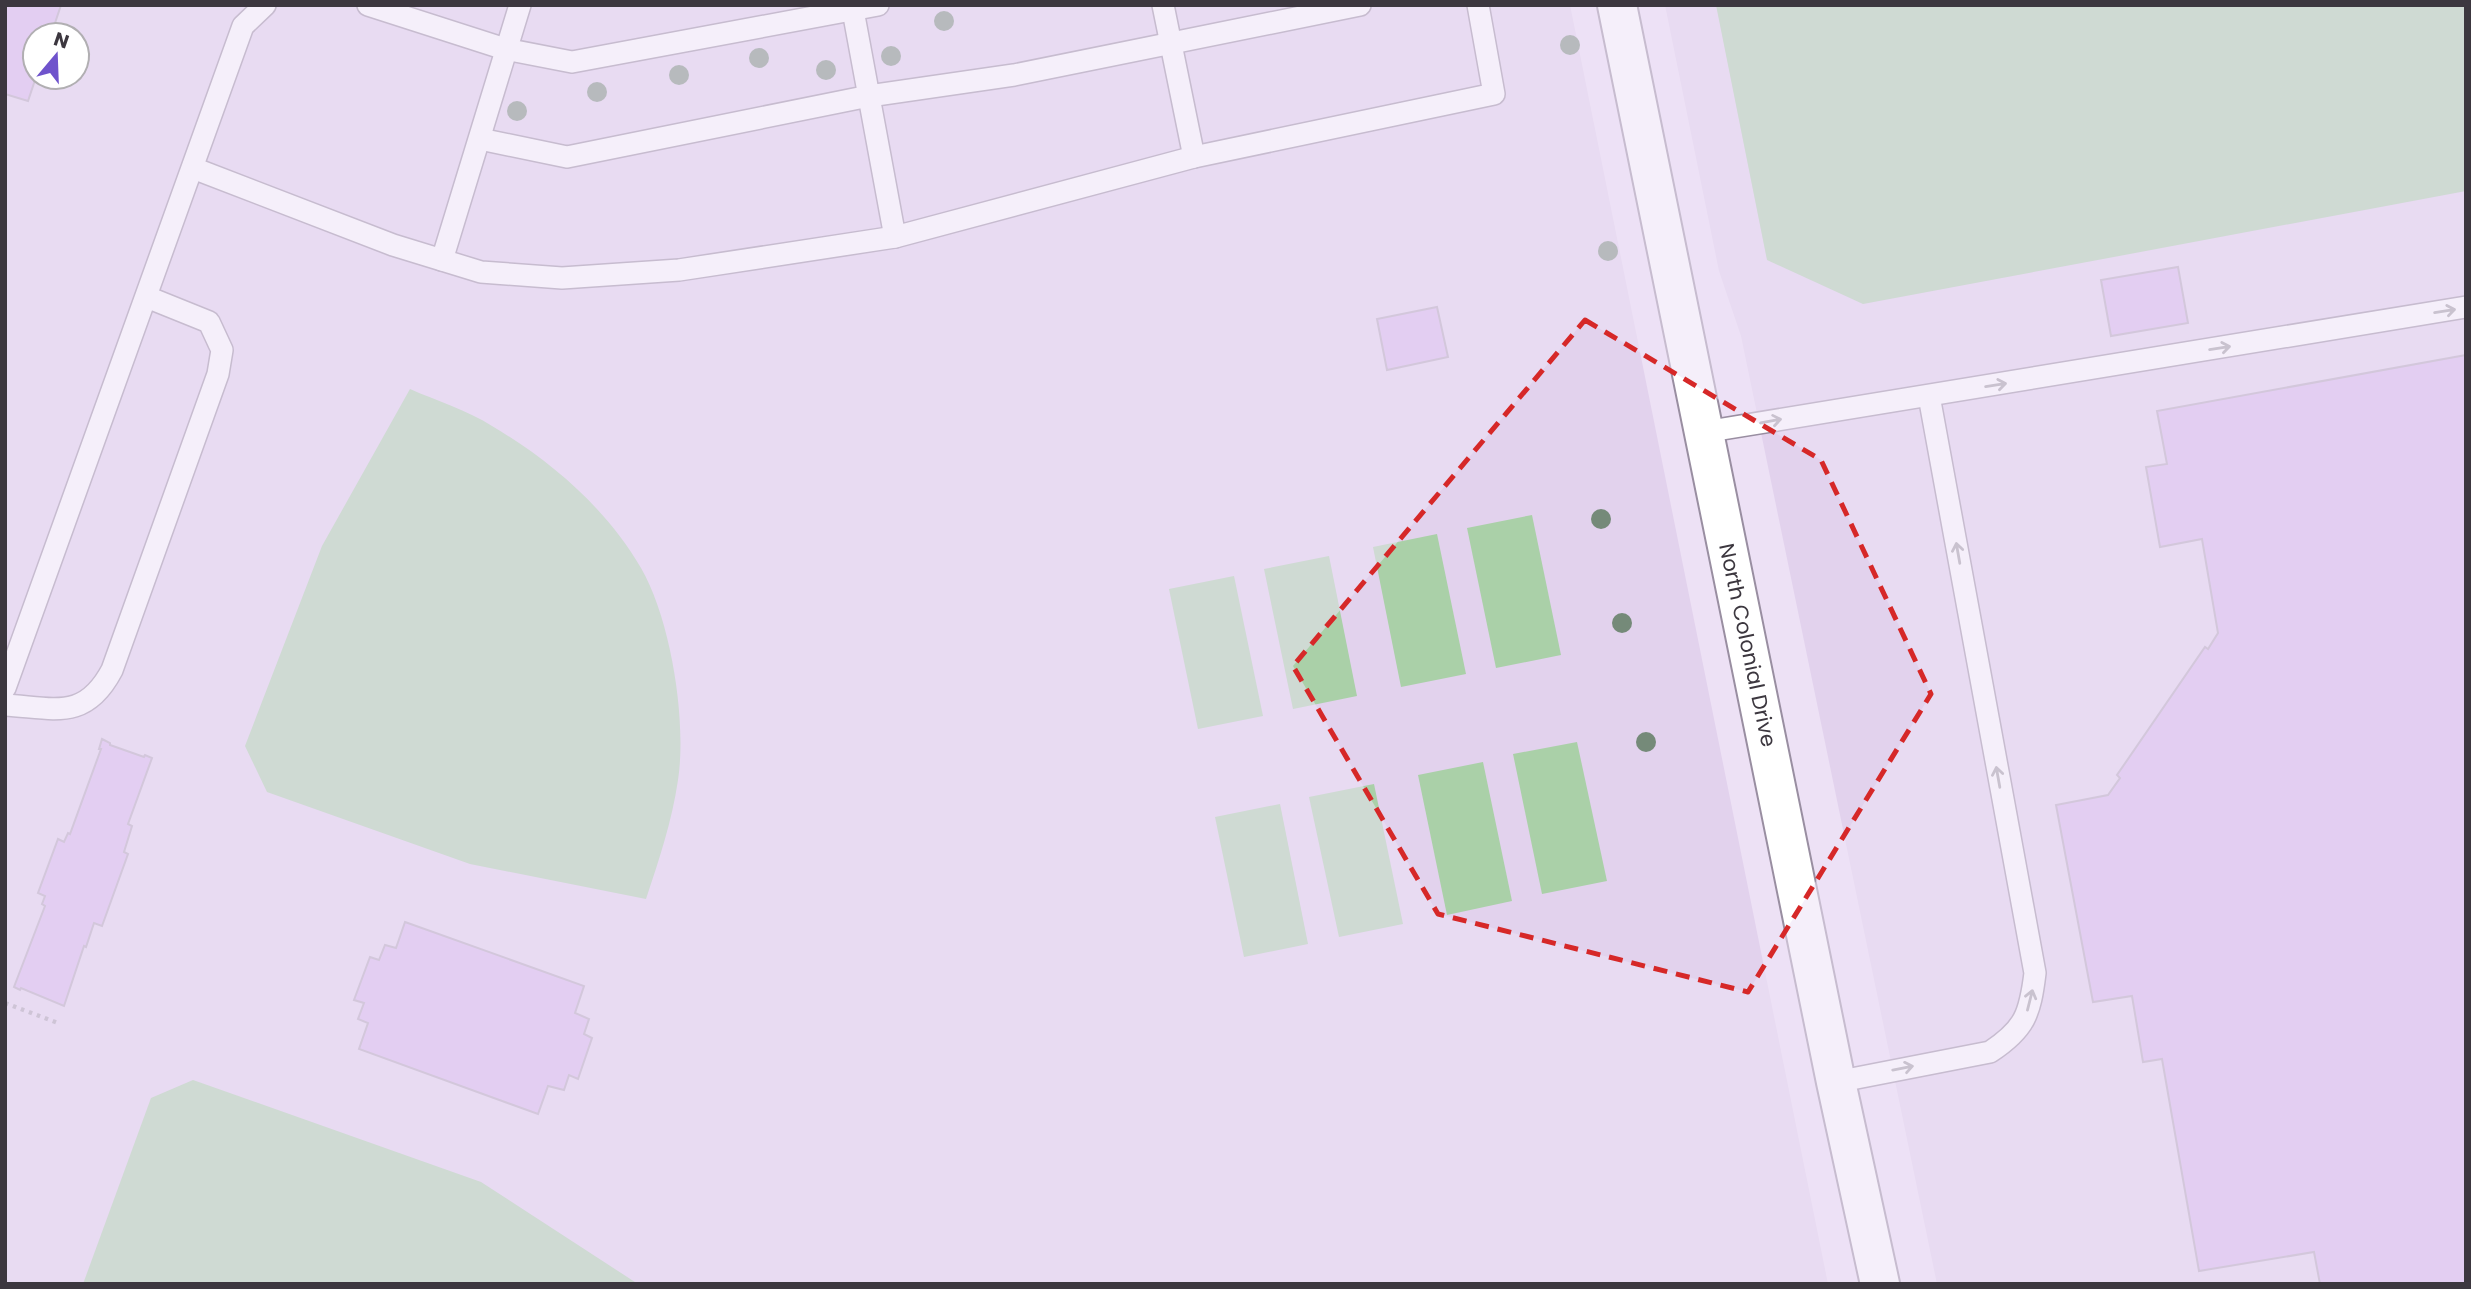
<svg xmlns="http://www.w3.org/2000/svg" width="2471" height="1289" font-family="Poppins,sans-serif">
<rect width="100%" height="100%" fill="#ede1f5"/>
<g fill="#e2d2ed" fill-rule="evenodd">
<path d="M5,5H1570L1828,1284H5ZM35,35H77V77H35Z"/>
<path d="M1665,5H2466V1284H1937L1741,336L1719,271Z"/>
</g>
<g fill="#aad0a8">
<path d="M1716,5H2466V191L1863,304L1767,260Z"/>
<path d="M410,389C437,401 467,410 492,426C551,461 606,508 641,568C671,620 687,721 678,780C672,821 659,860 646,899L470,864L267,792L245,746L322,546Z"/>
<path d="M1532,515L1561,655L1496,668L1467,528Z"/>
<path d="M1437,534L1466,674L1401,687L1373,547Z"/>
<path d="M1329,556L1357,696L1293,709L1264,569Z"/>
<path d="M1234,576L1263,716L1198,729L1169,589Z"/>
<path d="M1577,742L1607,881L1542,894L1513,754Z"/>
<path d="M1483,762L1512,901L1447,915L1418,775Z"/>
<path d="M1374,784L1403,924L1339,937L1309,797Z"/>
<path d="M1280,804L1308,944L1244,957L1215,817Z"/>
<path d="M193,1080L481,1182L638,1284H83L151,1098Z"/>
</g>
<g fill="#d8b6ee" stroke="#b3a7bb" stroke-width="2">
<path d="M5,5H61L51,35H35L36,77L28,101L5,94Z"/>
<path d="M2178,267L2188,323L2111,336L2101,280Z"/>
<path d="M1437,307L1448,357L1387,370L1377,319Z"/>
<path d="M2466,355V1284H2320L2314,1252L2199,1271L2162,1059L2143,1062L2132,996L2093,1002L2056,805L2108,795L2120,778L2117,775L2205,647L2208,649L2218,633L2202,539L2160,547L2146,467L2167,464L2157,411Z"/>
<path d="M102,739L110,743V745L144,757L145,755L152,758L128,824L132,826L124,852L128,854L102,926L94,923L86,947L84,946L64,1006L21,988L20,990L14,987L45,906L42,904L45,896L38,893L58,839L64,842L68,833L70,834L101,749H99Z"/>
<path d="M405,922L584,986L575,1013L589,1019L584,1034L592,1038L578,1079L569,1075L564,1090L548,1086L538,1114L359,1049L368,1023L358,1019L364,1003L354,1000L370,957L379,960L385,945L396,948Z"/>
</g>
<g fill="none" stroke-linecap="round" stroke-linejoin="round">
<defs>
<g id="service">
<path d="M368,5L505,49L572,62L878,5"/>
<path d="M852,5L895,237L1194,157L1494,94L1478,5"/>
<path d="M1163,5L1194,157"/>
<path d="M480,139L567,157L869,96L1014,75L1360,5"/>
<path d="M193,168L393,245L481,272L562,278L679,270L895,237"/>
<path d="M442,260L520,5"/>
<path d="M1704,432L2466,307"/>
<path d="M5,688L243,26L265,5"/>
<path d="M5,705C55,708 85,721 112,670L218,374L222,350L209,322L147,297"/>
<path d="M1836,1082L1990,1052C2025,1029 2030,1014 2035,973L1929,396"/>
</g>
<path id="tertiary" d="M1617,5L1836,1082L1880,1284"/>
</defs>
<use href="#service" stroke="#998ea1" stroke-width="24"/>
<use href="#tertiary" stroke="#998ea1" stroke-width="42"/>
<path stroke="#a9a0b0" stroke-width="4.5" stroke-dasharray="3.5 5" stroke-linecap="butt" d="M5,1003L58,1023"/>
<use href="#service" stroke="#fff" stroke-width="21"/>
<use href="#tertiary" stroke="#fff" stroke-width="38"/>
</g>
<g fill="#758a79">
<circle cx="944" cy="21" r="10"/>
<circle cx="1570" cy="45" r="10"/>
<circle cx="891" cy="56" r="10"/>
<circle cx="759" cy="58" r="10"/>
<circle cx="826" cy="70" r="10"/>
<circle cx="679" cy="75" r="10"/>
<circle cx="597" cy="92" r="10"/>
<circle cx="517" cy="111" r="10"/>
<circle cx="1608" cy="251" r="10"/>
<circle cx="1601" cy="519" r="10"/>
<circle cx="1622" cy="623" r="10"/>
<circle cx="1646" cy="742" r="10"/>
</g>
<defs><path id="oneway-shaft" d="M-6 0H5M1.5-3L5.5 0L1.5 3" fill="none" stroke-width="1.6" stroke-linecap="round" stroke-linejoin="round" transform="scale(1.75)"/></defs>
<g stroke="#9e9b9f">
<use href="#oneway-shaft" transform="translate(2445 311) rotate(-9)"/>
<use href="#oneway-shaft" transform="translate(2220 348) rotate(-9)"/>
<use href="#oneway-shaft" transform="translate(1996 385) rotate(-9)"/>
<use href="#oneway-shaft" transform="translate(1771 421) rotate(-10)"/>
<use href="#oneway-shaft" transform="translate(1958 553) rotate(-100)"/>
<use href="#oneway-shaft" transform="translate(1998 777) rotate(-100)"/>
<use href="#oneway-shaft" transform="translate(2030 1000) rotate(-76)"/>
<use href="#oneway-shaft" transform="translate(1903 1068) rotate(-11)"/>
</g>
<path d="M0 0H2471V1289H0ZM1585,320L1821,460L1931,694L1748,992L1438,914L1293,666Z" fill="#ede1f5" fill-opacity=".55" fill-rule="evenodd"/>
<path fill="none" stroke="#d62828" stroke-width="5" stroke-dasharray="14 9" stroke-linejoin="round" d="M1585,320L1821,460L1931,694L1748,992L1438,914L1293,666Z"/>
<g text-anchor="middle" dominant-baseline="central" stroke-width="5" stroke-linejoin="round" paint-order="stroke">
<g font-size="21" fill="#3c373f" stroke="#fff">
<text transform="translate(1748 645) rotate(78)">North Colonial Drive</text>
</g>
</g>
<rect width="2471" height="1289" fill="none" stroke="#3c373f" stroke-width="14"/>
<g transform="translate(56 56) rotate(19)"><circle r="33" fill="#ffffff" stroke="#b1afb2" stroke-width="2"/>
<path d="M0-5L12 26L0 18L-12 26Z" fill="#6f53cc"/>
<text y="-10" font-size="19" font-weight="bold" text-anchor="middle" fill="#3c373f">N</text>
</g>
</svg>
